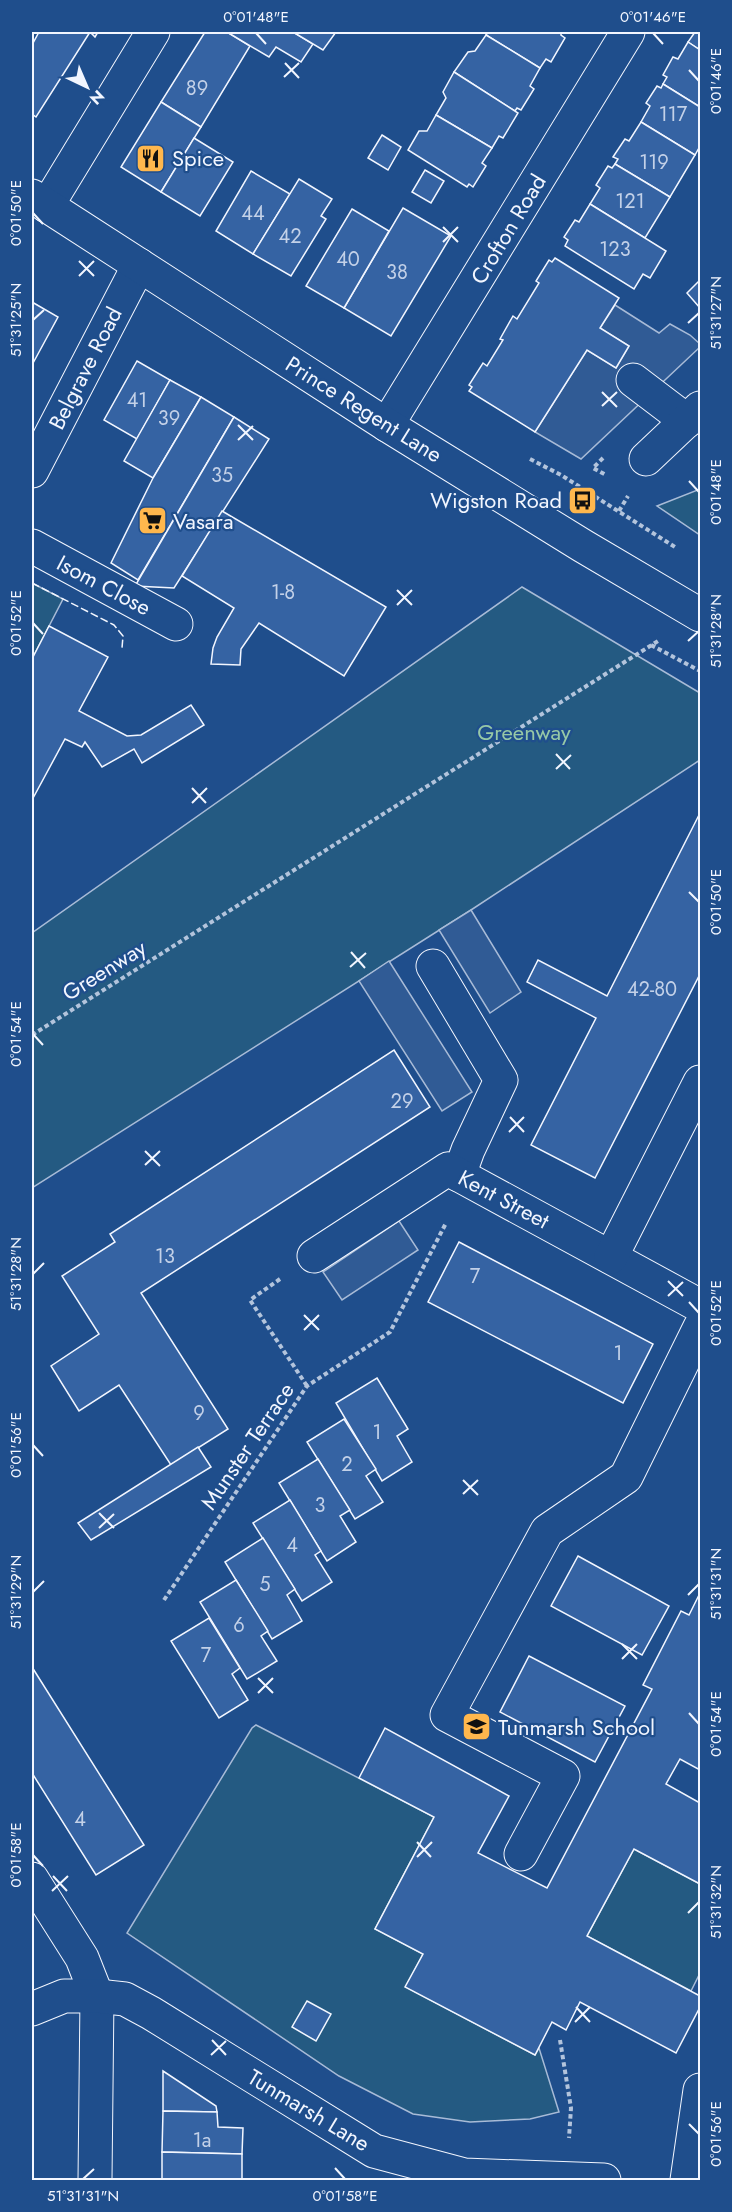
<svg xmlns="http://www.w3.org/2000/svg" width="732" height="2212" font-family="Jost,sans-serif">
<rect width="100%" height="100%" fill="#1f4e8c"/>
<g fill="#245a82" stroke="#a8bbd7" stroke-width="1.5">
<path d="M700,489V535L657,506Z"/>
<path d="M32,583L63,599L32,659Z"/>
<path d="M522,587L700,693V760L471,910L32,1188V933Z"/>
<path d="M256,1725L434,1817L375,1929L423,1954L406,1987L535,2055L539,2048L559,2112L530,2119L470,2122L413,2114L339,2076L127,1933L252,1728Z"/>
<path d="M634,1849L700,1884V1973L691,1991L587,1936Z"/>
</g>
<g fill="#305b95" stroke="#a8bbd7" stroke-width="1.5">
<path d="M615,305L659,333L670,324L690,335L700,344V347L581,459L535,432L587,350L616,368L629,346L600,328Z"/>
<path d="M471,910L521,992L490,1013L439,930Z"/>
<path d="M389,961L472,1092L442,1111L359,981Z"/>
<path d="M399,1221L418,1250L342,1300L323,1272Z"/>
</g>
<g fill="#3563a3" stroke="#f2f6ff" stroke-width="1.5">
<path d="M39,32H98L95,37L90,32L36,117L32,114V45Z"/>
<path d="M205,32H227L250,46L201,127L161,102Z"/>
<path d="M227,32H293L313,44L301,62L276,47L269,57Z"/>
<path d="M293,32H336L323,50Z"/>
<path d="M488,32H561V35L565,38L551,62L546,59L540,68L486,35Z"/>
<path d="M695,32H700V50L688,42Z"/>
<path d="M486,35L540,68L530,86L534,89L521,110L517,108L515,111L454,72L468,52L475,51Z"/>
<path d="M688,42L700,50V107L663,84L667,77L663,75L673,57L678,59Z"/>
<path d="M454,72L518,113L503,138L499,136L492,148L436,115L446,98L443,92Z"/>
<path d="M663,84L700,107V146L695,155L641,122L650,106L646,103L657,86L661,88Z"/>
<path d="M161,102L201,127L161,192L121,167Z"/>
<path d="M436,115L492,148L482,163L486,166L473,187L469,184L467,187L408,150L419,131H427Z"/>
<path d="M641,122L695,155L670,197L615,164L618,159L613,157L625,139L629,141Z"/>
<path d="M382,135L401,147L388,170L368,158Z"/>
<path d="M194,138L233,162L200,216L161,192Z"/>
<path d="M615,164L670,197L645,238L590,204L600,188L596,185L608,166L612,168Z"/>
<path d="M425,170L444,181L431,203L412,192Z"/>
<path d="M251,171L290,194L253,254L216,231Z"/>
<path d="M299,179L332,199L321,216L326,219L291,276L253,254Z"/>
<path d="M590,204L666,251L650,278L643,274L634,289L565,246L568,240L564,237L575,220L579,222Z"/>
<path d="M403,208L451,236L391,336L344,308Z"/>
<path d="M352,209L389,231L344,308L306,286Z"/>
<path d="M555,258L619,298L600,328L629,346L616,368L587,350L535,432L469,391L472,387L469,385L483,363L487,366L503,340L500,339L513,316L517,319L539,283L536,281L549,260L552,262Z"/>
<path d="M700,280V308L687,293Z"/>
<path d="M32,302L58,317L32,365Z"/>
<path d="M137,361L170,380L137,439L104,420Z"/>
<path d="M170,380L201,397L153,478L124,461Z"/>
<path d="M201,397L234,417L138,580L111,563L153,478Z"/>
<path d="M234,417L269,439L174,588L135,586Z"/>
<path d="M222,511L386,607L344,676L259,623L241,649L240,665L211,664L213,648L217,637L234,608L182,576Z"/>
<path d="M49,626L108,657L79,711L127,736L141,735L191,705L204,725L142,763L134,749L102,767L85,742L82,747L65,739L32,800V659Z"/>
<path d="M700,813V974L595,1178L531,1145L596,1018L527,982L538,960L607,996Z"/>
<path d="M394,1050L430,1107L141,1293L228,1429L171,1465L119,1385L79,1411L51,1366L99,1334L62,1276L115,1242L110,1234Z"/>
<path d="M459,1242L653,1344L623,1403L428,1302Z"/>
<path d="M377,1378L408,1429L397,1436L412,1462L382,1481L336,1403Z"/>
<path d="M344,1419L376,1469L366,1476L383,1502L355,1519L307,1442Z"/>
<path d="M198,1447L211,1467L91,1540L78,1523Z"/>
<path d="M318,1459L350,1510L340,1516L356,1542L327,1561L279,1483Z"/>
<path d="M290,1500L321,1551L315,1555L332,1582L302,1601L253,1523Z"/>
<path d="M263,1538L295,1589L287,1595L302,1621L272,1639L225,1562Z"/>
<path d="M578,1556L669,1606L642,1655L551,1606Z"/>
<path d="M236,1580L268,1631L261,1636L277,1661L247,1679L200,1602Z"/>
<path d="M700,1593V1770L680,1759L666,1784L700,1803V1884L634,1849L587,1936L700,1996V2007L676,2053L580,2002L566,2030L552,2022L535,2055L405,1987L423,1954L375,1929L434,1817L359,1778L385,1728L509,1796L478,1853L547,1888L652,1689L643,1685L681,1611L689,1615Z"/>
<path d="M209,1618L240,1668L232,1674L248,1700L219,1718L171,1641Z"/>
<path d="M529,1656L625,1706L595,1762L500,1712Z"/>
<path d="M32,1667L144,1845L96,1875L32,1773Z"/>
<path d="M307,2001L331,2014L316,2041L292,2027Z"/>
<path d="M163,2071L216,2106L217,2112L163,2111Z"/>
<path d="M163,2111L217,2112L218,2127L243,2128L242,2154L162,2152Z"/>
<path d="M162,2152L242,2154V2179L276,2180H162Z"/>
</g>
<g fill="none" stroke-linecap="round" stroke-linejoin="round">
<defs>
<g id="minor">
<path d="M47,206L153,32"/>
<path d="M633,380L687,421"/>
<path d="M387,425L628,32"/>
<path d="M646,459L700,408"/>
<path d="M32,471L139,265"/>
<path d="M32,546L176,624"/>
<path d="M433,966L501,1080L468,1150L459,1175"/>
<path d="M314,1256L448,1169L700,1306"/>
<path d="M611,1257L700,1082"/>
<path d="M521,1854L563,1776L447,1715L547,1531L626,1477L700,1327"/>
<path d="M32,1879L82,1958L97,1996L95,2180"/>
<path d="M32,2009L64,1996H97L125,1999L151,2013L374,2151L464,2175L604,2180"/>
<path d="M687,2180L700,2090"/>
</g>
<path id="major" d="M32,196L387,425L583,546L700,615"/>
</defs>
<use href="#minor" stroke="#f2f6ff" stroke-width="35"/>
<use href="#major" stroke="#f2f6ff" stroke-width="35"/>
<g stroke="#b3c4dc" stroke-width="4" stroke-dasharray="4.5 3" stroke-linecap="butt">
<path d="M603,458L593,468L606,475"/>
<path d="M530,459L561,475L675,547"/>
<path d="M619,511L628,496"/>
<path d="M651,645L700,671"/>
<path d="M32,1035L658,641"/>
<path d="M280,1279L250,1300L307,1386"/>
<path d="M164,1600L307,1386L390,1332L446,1223"/>
<path d="M560,2040L571,2108L569,2138"/>
</g>
<use href="#minor" stroke="#1f4e8c" stroke-width="33"/>
<use href="#major" stroke="#1f4e8c" stroke-width="33"/>
<path stroke="#f2f6ff" stroke-width="1.5" stroke-dasharray="8 3" stroke-linecap="butt" d="M32,583L114,625L123,636L122,648"/>
</g>
<path fill="none" stroke="#f2f6ff" stroke-width="2" d="M256,33L266,44M653,33L663,44M285,63L299,78M689,70L699,81M284,77L299,63M33,213L43,224M443,227L458,242M443,242L458,227M79,261L94,276M79,276L94,261M33,320L44,310M688,323L699,313M602,392L617,407M602,406L617,392M238,425L253,440M238,440L253,426M689,481L699,492M397,590L412,605M397,605L412,590M33,623L43,634M688,641L699,631M556,754L570,769M556,769L571,755M192,788L206,803M192,803L207,788M689,892L699,902M351,952L365,968M350,967L366,953M33,1034L43,1045M510,1117L524,1132M509,1132L524,1117M145,1151L160,1166M145,1165L160,1151M33,1274L44,1263M668,1281L683,1296M668,1296L683,1282M689,1302L699,1313M304,1315L319,1330M304,1330L319,1315M33,1445L43,1456M463,1480L478,1495M463,1494L478,1480M99,1513L114,1528M99,1528L114,1514M33,1592L44,1581M688,1595L699,1584M622,1644L637,1659M622,1659L637,1644M258,1678L273,1693M258,1693L273,1678M689,1713L699,1724M417,1842L431,1857M33,1855L43,1866M417,1857L432,1842M53,1876L67,1891M52,1891L68,1876M688,1913L699,1902M576,2007L590,2022M575,2022L590,2007M212,2040L226,2055M211,2055L226,2041M689,2124L699,2134M335,2168L345,2179M83,2179L94,2169"/>
<defs>
<symbol id="restaurant-square" viewBox="-11 -11 22 22"><rect x="-9" y="-9" width="18" height="18" rx="4" fill="#ffb74d" stroke="#1f4e8c"/><path d="M-5-6h1v4h1v-4h1v4h1v-4h1v5L-1.5 .5V6h-2V.5L-5-1ZM5-6V6H3V1.5H1.5Q1.5-4 5-6Z" fill="#111"/></symbol>
<symbol id="bus-square" viewBox="-11 -11 22 22"><rect x="-9" y="-9" width="18" height="18" rx="4" fill="#ffb74d" stroke="#1f4e8c"/><path d="M-5-6H5V4H4V6H2V4H-2V6H-4V4H-5ZM-3.5-4V0h7V-4ZM-3.5 1.2v1.5H-2V1.2ZM2 1.2v1.5H3.5V1.2Z" fill="#111"/></symbol>
<symbol id="supermarket-square" viewBox="-11 -11 22 22"><rect x="-9" y="-9" width="18" height="18" rx="4" fill="#ffb74d" stroke="#1f4e8c"/><path d="M-6-5.5h2.5l.6 2H6L4.5 2H-2.5L-4.4-4H-6ZM-1.5 3.2a1.3 1.3 0 1 0 .1 0ZM3 3.2a1.3 1.3 0 1 0 .1 0Z" fill="#111"/></symbol>
<symbol id="school-square" viewBox="-11 -11 22 22"><rect x="-9" y="-9" width="18" height="18" rx="4" fill="#ffb74d" stroke="#1f4e8c"/><path d="M0-5L7-2L0 1L-7-2ZM-4 1L0 2.5L4 1V4Q0 6-4 4Z" fill="#111"/></symbol>
</defs>
<g fill-rule="evenodd">
<use href="#restaurant-square" x="134" y="142" width="33" height="33"/>
<use href="#bus-square" x="566" y="484" width="33" height="33"/>
<use href="#supermarket-square" x="136" y="504" width="33" height="33"/>
<use href="#school-square" x="460" y="1710" width="33" height="33"/>
</g>
<g text-anchor="middle" dominant-baseline="central" stroke-width="4.5" stroke-linejoin="round" paint-order="stroke">
<g font-size="20" fill="#c3d1e8">
<text x="197" y="88">89</text>
<text x="673" y="114">117</text>
<text x="654" y="162">119</text>
<text x="630" y="201">121</text>
<text x="253" y="213">44</text>
<text x="290" y="236">42</text>
<text x="615" y="249">123</text>
<text x="348" y="259">40</text>
<text x="397" y="272">38</text>
<text x="137" y="400">41</text>
<text x="169" y="418">39</text>
<text x="222" y="475">35</text>
<text x="283" y="592">1-8</text>
<text x="652" y="989">42-80</text>
<text x="402" y="1101">29</text>
<text x="165" y="1256">13</text>
<text x="475" y="1276">7</text>
<text x="618" y="1353">1</text>
<text x="199" y="1413">9</text>
<text x="377" y="1432">1</text>
<text x="347" y="1464">2</text>
<text x="320" y="1505">3</text>
<text x="292" y="1545">4</text>
<text x="265" y="1584">5</text>
<text x="239" y="1625">6</text>
<text x="206" y="1655">7</text>
<text x="80" y="1819">4</text>
<text x="202" y="2140">1a</text>
</g>
<g font-size="22" fill="#f2f6ff" stroke="#1f4e8c" text-anchor="start">
<text x="172" y="158">Spice</text>
<text x="562" y="500" text-anchor="end">Wigston Road</text>
<text x="173" y="521">Vasara</text>
<text x="498" y="1727">Tunmarsh School</text>
</g>
<g font-size="22" fill="#f2f6ff" stroke="#1f4e8c">
<text transform="translate(508 229) rotate(-59)">Crofton Road</text>
<text transform="translate(85 368) rotate(-63)">Belgrave Road</text>
<text transform="translate(364 409) rotate(32)">Prince Regent Lane</text>
<text transform="translate(104 585) rotate(28)">Isom Close</text>
<text transform="translate(104 970) rotate(-32)">Greenway</text>
<text transform="translate(504 1199) rotate(28)">Kent Street</text>
<text transform="translate(247 1446) rotate(-56)">Munster Terrace</text>
<text transform="translate(309 2110) rotate(31)">Tunmarsh Lane</text>
</g>
<g font-size="22" fill="#97c8a6" stroke="#1f4e8c">
<text x="524" y="732">Greenway</text>
</g>
</g>
<rect width="732" height="2212" fill="none" stroke="#1f4e8c" stroke-width="66"/>
<g transform="translate(87 87) rotate(136)" stroke="#1f4e8c" stroke-width="4.5" paint-order="stroke">
<path d="M0-4.5L10 22L0 15L-10 22Z" fill="#f2f6ff"/>
<text y="-9" font-size="16" font-weight="bold" text-anchor="middle" fill="#f2f6ff">N</text>
</g>
<rect x="33" y="33" width="666" height="2146" fill="none" stroke="#f2f6ff" stroke-width="2"/>
<g font-size="15" text-anchor="middle" fill="#f2f6ff">
<text x="256" y="22">0°01'48"E</text>
<text x="653" y="22">0°01'46"E</text>
<text transform="translate(716 81) rotate(-90)" y="5">0°01'46"E</text>
<text transform="translate(16 213) rotate(-90)" y="5">0°01'50"E</text>
<text transform="translate(716 313) rotate(-90)" y="5">51°31'27"N</text>
<text transform="translate(16 320) rotate(-90)" y="5">51°31'25"N</text>
<text transform="translate(716 492) rotate(-90)" y="5">0°01'48"E</text>
<text transform="translate(16 623) rotate(-90)" y="5">0°01'52"E</text>
<text transform="translate(716 631) rotate(-90)" y="5">51°31'28"N</text>
<text transform="translate(716 902) rotate(-90)" y="5">0°01'50"E</text>
<text transform="translate(16 1034) rotate(-90)" y="5">0°01'54"E</text>
<text transform="translate(16 1274) rotate(-90)" y="5">51°31'28"N</text>
<text transform="translate(716 1313) rotate(-90)" y="5">0°01'52"E</text>
<text transform="translate(16 1445) rotate(-90)" y="5">0°01'56"E</text>
<text transform="translate(716 1584) rotate(-90)" y="5">51°31'31"N</text>
<text transform="translate(16 1592) rotate(-90)" y="5">51°31'29"N</text>
<text transform="translate(716 1724) rotate(-90)" y="5">0°01'54"E</text>
<text transform="translate(16 1855) rotate(-90)" y="5">0°01'58"E</text>
<text transform="translate(716 1902) rotate(-90)" y="5">51°31'32"N</text>
<text transform="translate(716 2134) rotate(-90)" y="5">0°01'56"E</text>
<text x="83" y="2201">51°31'31"N</text>
<text x="345" y="2201">0°01'58"E</text>
</g>
</svg>
